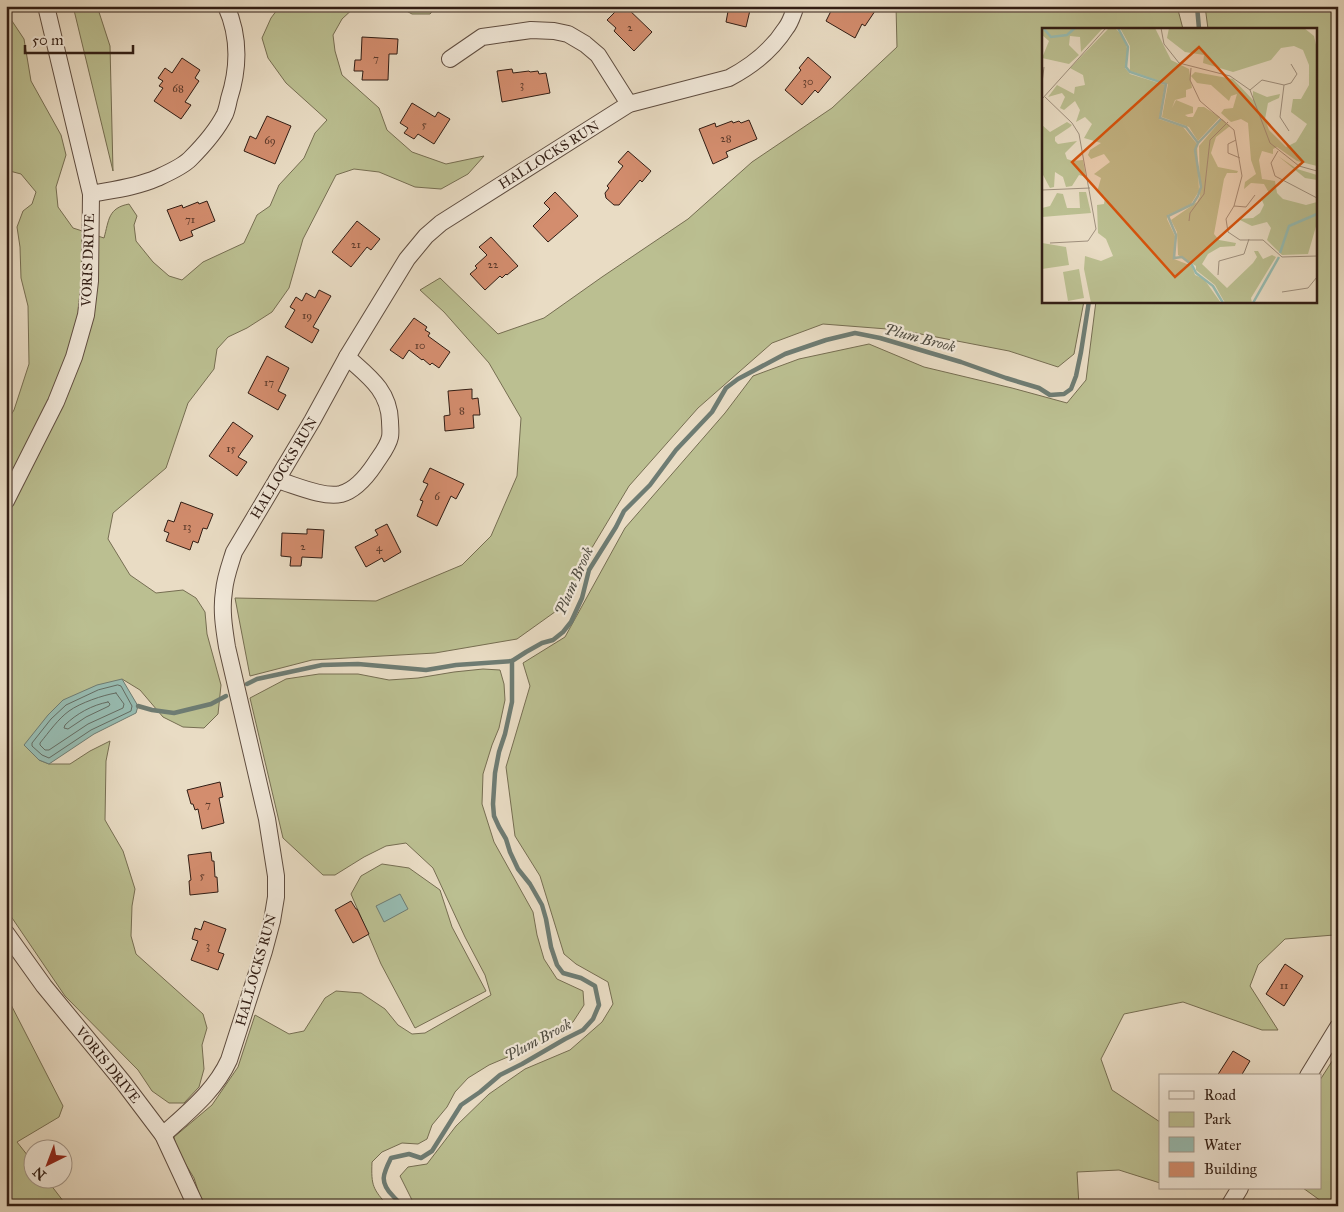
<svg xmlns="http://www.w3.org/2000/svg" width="1344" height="1212" font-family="'IM FELL Great Primer',serif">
<rect width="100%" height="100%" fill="#e9dcc4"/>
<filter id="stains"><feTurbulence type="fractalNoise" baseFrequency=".004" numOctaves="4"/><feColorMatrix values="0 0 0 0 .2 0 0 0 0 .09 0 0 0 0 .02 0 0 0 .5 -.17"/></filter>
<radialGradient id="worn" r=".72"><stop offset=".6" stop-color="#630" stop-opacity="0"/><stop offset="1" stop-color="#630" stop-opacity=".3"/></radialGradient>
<g fill="#bbbf91" stroke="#766e52">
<path d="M73,6H97L110,46L113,171Z"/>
<path d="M280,6H356L342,19L333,35L335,51L342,75L379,108L387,130L412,152L446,164L484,156L468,174L441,189L415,187L379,172L354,169L336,175L303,239L289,288L272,312L247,328L228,337L217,349L214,369L188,403L166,468L113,513L108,539L130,575L156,593L183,590L196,598L205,612L207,634L221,685L218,714L204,728L183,727L163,717L140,690L122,679L39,760L49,764H70L90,751L110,741L106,761L105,820L123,851L135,889L132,906L131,936L136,954L203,1014L207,1028L202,1045L204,1069L199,1087L184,1103H169L152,1091L138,1070L65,996L6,909V423L14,410L29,364L28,306L21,278L20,247L17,227L23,211L32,204L36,192L21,174L6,170V12L24,39L31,81L61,135L66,155L56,187L58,207L73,228L104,238C109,220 108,208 129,204L137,216L134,225L136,241L153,262L169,276L182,280L203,262L244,243L257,215L270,206L279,185L304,158L315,133L327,120L286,83L268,58L262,38L271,18Z"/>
<path d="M397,6H437L430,14H412Z"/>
<path d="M896,6H1177L1183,29H1043V301H1084L1074,354L1058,367L1009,351L900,330L823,324L772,343L698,408L629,486L584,561L566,604L517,639L435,653L312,660L250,676L235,598L376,601L462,565L491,536L517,476L521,418L489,363L444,312L420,290L440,278L498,334L544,318L602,277L688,219L752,162L832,108L897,47Z"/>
<path d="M1205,6H1338V833L1334,837L1338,854V930L1334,935L1285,939L1258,965L1250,986L1278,1030H1262L1183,1002L1124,1014L1101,1059L1112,1090L1160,1122V1183L1119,1170L1077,1172L1079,1206H415L400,1176L408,1167L427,1164L456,1126L489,1094L525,1069L570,1050L602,1022L613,1004L608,982L576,964L564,954L540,876L515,836L506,767L530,686L523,663L565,637L625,528L725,413L753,376L799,359L869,344L924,367L1012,388L1067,403L1086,380L1096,301H1315V29H1208Z"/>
<path d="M483,669L500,670L504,684L505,700L499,728L492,745L483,774L482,804L494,842L533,912L537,935L544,959L557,979L583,991L584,1005L573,1022L536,1045L489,1065L468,1078L455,1092L447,1107L432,1125L427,1139L418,1144L402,1143L382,1152L372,1162C371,1186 373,1189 388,1206H203L194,1178L177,1150L174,1137L212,1105L238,1067L255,1015L289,1034L304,1031L325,998L336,991L361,993L385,1009L398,1025L412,1034L425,1033L491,995L485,975L465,937L433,868L406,843L386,846L364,857L335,875H323L283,838L250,698L286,679L319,674H358L389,680L418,678L454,672Z"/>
<path d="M382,864L409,868L440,890L452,927L486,991L415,1028L381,964L351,894L361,876Z"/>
<path d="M6,995L63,1106L59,1117L17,1142L32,1161V1180H47L67,1206H6Z"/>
<path d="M1338,1052V1206H1328L1303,1188H1320V1080Z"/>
</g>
<g fill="#97bcb2" stroke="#6e7c73">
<path d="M122,679L138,706L136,713L94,734L49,764L39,760L24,745L48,715L63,700L97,685Z"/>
<path d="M400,894L408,909L384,922L376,906Z"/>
</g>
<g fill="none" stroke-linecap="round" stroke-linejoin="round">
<g stroke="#646c63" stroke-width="1">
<path d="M118,685L121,686L132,706L131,711L91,730L49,758L42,755L32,746V743L51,719L66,705L98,690Z"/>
<path d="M116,693L124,704L123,708L88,724L49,750H45L40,745V743C49,732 58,719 69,711C80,703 103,695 116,693Z"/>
<path d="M108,702L110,704L109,706L86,717L68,729L64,728L65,725C76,714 92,705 108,702Z"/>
</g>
<g stroke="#6e7c73" stroke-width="4.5">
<path d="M1197,6L1199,29"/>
<path d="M247,684L257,679L322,665L358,664L426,670L456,665L512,661"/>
<path d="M138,706L152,710L174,713L211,704L226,696"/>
<path d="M401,1206C399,1201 396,1200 393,1196C379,1182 383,1174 391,1158L409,1154L421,1158L432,1151L461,1105L480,1092L500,1075L522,1064L565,1039L583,1030L593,1019L599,1005L595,986L581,978L563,973L557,965L551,947L546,919L542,905L530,884L518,869L510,852L506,839L499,827L494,816L493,804L495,773L499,752L505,734L512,702V661L526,652L542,643L553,640L563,632L571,622L582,598L589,570L616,527L624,511L650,485L676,450L712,412L726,388L738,379L785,354L826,340L855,333L880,338L961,362L1006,378L1039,388L1050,395L1064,394L1071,389L1076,376L1081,352L1089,301"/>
</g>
</g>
<g fill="#d38d6e" stroke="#311d14">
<path d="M621,6H625L652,32L634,51L614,31L616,28L607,20Z"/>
<path d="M729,6H751L746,27L726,22Z"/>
<path d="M841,6H867L875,11L865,26L862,24L855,38L826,21L833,7L839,10Z"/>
<path d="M362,37L398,39L397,54H389L388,80H362L363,71H354L355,60H361Z"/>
<path d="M808,57L831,77L818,93L815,90L802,105L785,90L801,70L799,68Z"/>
<path d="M182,58L200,70L195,78L199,81L185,102L191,105L181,119L154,101L163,88L159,86L163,81L158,78L165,68L172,73Z"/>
<path d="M512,69L513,73L529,71L530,72L538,71L539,74L546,73L550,93L502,102L497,71Z"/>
<path d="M412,103L435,117L438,112L450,119L434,144L418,134L414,139L404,133L408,128L400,123Z"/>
<path d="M267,116L291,126L275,164L244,151L250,136L256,139Z"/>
<path d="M749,120L757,139L726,152L728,157L713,164L699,129L715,123L716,127L732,121L733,123L739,121L741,123Z"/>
<path d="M628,151L651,171L642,182L640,180L619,205H614L606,198L605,193L609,188L607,186L623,166L618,162Z"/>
<path d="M555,192L578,216L548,242L533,226L550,209L544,203Z"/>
<path d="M207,201L215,221L191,231L193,236L180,241L167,210L182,205L183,208L198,202L199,204Z"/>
<path d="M357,221L380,239L371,250L367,247L351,267L332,252Z"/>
<path d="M491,237L518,266L507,275L506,274L502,278L500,276L485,290L470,274L477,268L475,266L487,255L479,247Z"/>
<path d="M319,290L331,296L313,327L319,330L312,343L285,327L295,310L290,307L296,297L302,301L306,293L315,298Z"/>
<path d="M414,318L427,327L425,330L430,333L428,336L450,352L439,368L432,363L430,365L423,359L422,360L409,350L403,359L390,350Z"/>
<path d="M267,356L289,368L278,391L286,395L278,410L248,393Z"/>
<path d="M472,389V399L478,398L480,415H473L474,428L445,431L444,416L450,415L448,391Z"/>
<path d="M233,422L253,436L238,457L247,462L237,476L209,456Z"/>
<path d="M430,468L464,484L456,499L451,496L437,526L417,516L423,501L420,500L428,484L423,482Z"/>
<path d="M181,502L213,514L207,529L203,528L198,543L193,541L190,550L166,541L169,533L164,531L168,520L174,522Z"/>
<path d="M387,524L401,552L384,562L382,558L366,567L355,547L378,535L375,530Z"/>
<path d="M307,529L324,530L322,558L302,557L301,566H290L291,557L281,556L282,533L307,534Z"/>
<path d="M220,782L223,797L219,798L224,823L202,829L198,809L195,810L193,804H191L187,790Z"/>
<path d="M211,852L212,861H214L215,877H217L218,892L190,895L189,881L191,880L188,855Z"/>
<path d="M351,901L356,909H357L369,934L353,943L335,910Z"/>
<path d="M204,921L226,929L218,952L224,954L218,970L191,960L198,941L192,939L195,928L201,930Z"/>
<path d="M1285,964L1303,976L1284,1006L1266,994Z"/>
<path d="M1233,1051L1250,1061L1241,1076H1217Z"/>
</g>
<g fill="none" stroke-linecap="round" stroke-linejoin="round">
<defs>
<g id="minor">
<path d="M450,59L482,37L531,30L554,31L568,34L585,44L598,55L629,104"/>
<path d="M91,194C112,190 137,187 157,178C168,173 182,167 190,159C203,146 217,130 225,114C227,109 228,104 229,99C239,68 240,37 226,6"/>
<path d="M277,480C295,485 323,498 341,494C356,490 367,476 375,464C380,456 388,447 390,437C391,432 390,426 390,421C389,390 368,376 347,357"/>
<path d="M6,501L56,402L74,357L86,315L90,281L91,194L46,6"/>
<path d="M6,933L44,986L123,1082L163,1135L196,1206"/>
<path d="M1308,1076L1338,1027"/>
<path d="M163,1135C188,1112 215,1091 229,1060L264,951L272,921L276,897V876L267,819L227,647C224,628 221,610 224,591C225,578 230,565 234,552L312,421L347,357L407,259L426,236L441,223L629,104L729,78C752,66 772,50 786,28C791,22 793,13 796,6"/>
<path d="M1229,1206L1240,1188"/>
</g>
</defs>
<use href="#minor" stroke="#5f4d40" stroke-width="18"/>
<use href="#minor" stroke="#f1e8d9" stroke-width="16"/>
</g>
<g text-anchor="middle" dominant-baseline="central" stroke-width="4.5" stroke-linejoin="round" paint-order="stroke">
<g font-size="11" fill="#5a392a">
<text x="630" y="27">2</text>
<text x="376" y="58">7</text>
<text x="808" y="81">30</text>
<text x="522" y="84">3</text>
<text x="178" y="88">68</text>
<text x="424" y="124">5</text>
<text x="726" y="138">28</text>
<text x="270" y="140">69</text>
<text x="190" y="219">71</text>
<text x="356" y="244">21</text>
<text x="493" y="264">22</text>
<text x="307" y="315">19</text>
<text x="420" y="345">10</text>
<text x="269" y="382">17</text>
<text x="462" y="410">8</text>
<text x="231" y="448">15</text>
<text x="437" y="496">6</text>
<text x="187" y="526">13</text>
<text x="303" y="546">2</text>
<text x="379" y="547">4</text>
<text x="208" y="804">7</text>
<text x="202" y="875">5</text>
<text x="208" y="945">3</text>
<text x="1284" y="985">11</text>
</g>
<g font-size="14" fill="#311d14" stroke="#f1e8d9">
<text transform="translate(549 155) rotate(-32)">HALLOCKS RUN</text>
<text transform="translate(88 260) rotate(-88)">VORIS DRIVE</text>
<text transform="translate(284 468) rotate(-59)">HALLOCKS RUN</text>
<text transform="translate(256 970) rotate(-74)">HALLOCKS RUN</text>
<text transform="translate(108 1065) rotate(51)">VORIS DRIVE</text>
</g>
<g font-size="15" font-style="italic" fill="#504d43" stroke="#f1e8d9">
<text transform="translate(920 338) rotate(15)">Plum Brook</text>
<text transform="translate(574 581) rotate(-66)">Plum Brook</text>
<text transform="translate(538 1040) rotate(-28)">Plum Brook</text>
</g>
</g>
<g transform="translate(1042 28)">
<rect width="275" height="275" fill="#e9dcc4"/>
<path d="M0,0L15,1L61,0L39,24L38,9L28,8L27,17L37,27L27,36L0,30L7,13L0,7ZM67,0H73L81,8L86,23L83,40L88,46L123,57L117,91L141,99L155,116L157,163L149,176L126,187L125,191L133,208L132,231L150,238L153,247L162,251L179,275H49L42,241L43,228L59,233L71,228L64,211L56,205L55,177L62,176L63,169L55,164L59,150L52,146L68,134L62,126L49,131L46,127L48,122L59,115L42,110L50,96L43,89L34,94L38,82L33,73L22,82L18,80L23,69L20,65L6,69L15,57L32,66L33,59L43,57L41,47L28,40ZM78,0H113L129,32L147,41L150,60L144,62V69L133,72L130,80L134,72L151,79V85L143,87L146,89H151L156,79H162L178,89L156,113L147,99L120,89L126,56L88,43V18ZM127,0H262L272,8L275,21V138L255,133L235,119L231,121V126L220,123L217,132L220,151L233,153L235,165L241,171L264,177L275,174V195L266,226L240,227L225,212L229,200L225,194L210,198L196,191L211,190L218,185L222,177L219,170L227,165L222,156L209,155L202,161L203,154L214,146L209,132L206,95L199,91L189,94L179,85L182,81L191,80L195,66L189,68L187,73L169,57L155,55L149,48L153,44L191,51L211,72V63L225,69L238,66L237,70L226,75L223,91L227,102L244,119L254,114L265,96L249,84L251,71H259L267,57V37L261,22L252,18L239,20L229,32L191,44L161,35L162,27L143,24L125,10ZM180,91L188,98L174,109L169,125L176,139L196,143L195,145H185L182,151L172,206L177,212L194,215L193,218L178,219L166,226L160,236L185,260L211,235L215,229L212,223H216L221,231L230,227L234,229L209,270L210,275H183L173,257L154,242V238L136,227L135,204L129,192L155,174L158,168L157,118ZM25,94L30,97L28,99L13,109V113L16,116L35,113L23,125L25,131L31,133L41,132L44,149L37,147L30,158L24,159L21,149L13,144L12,159L8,160L0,145V97L8,104ZM236,128L255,141L275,147V152L263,150ZM37,164H44L49,185L0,189V180L8,178L15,165L21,166L25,180H38ZM0,215L24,219L27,237L0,241ZM37,241L42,270L26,273L21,244Z" fill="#bbbf91"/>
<path fill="none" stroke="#97bcb2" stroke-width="2.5" d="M1,0L9,9L25,7L33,0M76,0L86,19L84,39L88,44L124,56L118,90L144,99L156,115L153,122L159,159L156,168L151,176L126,188L134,207L132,230L140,229L150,237L154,245L171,258L181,275M156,115L179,91M238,225L247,198L275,186M211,275L237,229"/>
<path fill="none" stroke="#9f907e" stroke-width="1" d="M119,0L122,16L137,35L188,48L208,62L228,115L257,138L275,143M149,40L148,52L158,73L192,102L200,148L192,178L184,191L186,204L198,212H221L240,229L275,228M0,55L2,39M242,57L238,89L247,103M208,62L220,52L242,57L249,55L255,46L249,36M3,69L30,95L37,106L54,201L46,213L8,215M0,71L64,0M194,112L186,116V125L198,130M236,123L229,135L233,148L275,170M0,162L48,160M192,178L204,179L213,167M147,193L148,185L162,166L168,112L186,94M176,247L177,233L202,226L207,211M240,264L266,260L275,249"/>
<path fill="#d6530d" fill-opacity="0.15" stroke="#d6530d" stroke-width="2.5" d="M157,19L261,134L133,249L30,134Z"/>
<rect width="275" height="275" fill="none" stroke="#311d14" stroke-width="2.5"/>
</g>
<rect width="1344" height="1212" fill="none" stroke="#e9dcc4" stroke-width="25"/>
<rect x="8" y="8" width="1329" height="1197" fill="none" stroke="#311d14" stroke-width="2.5"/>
<rect x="12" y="12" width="1319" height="1187" fill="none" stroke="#311d14"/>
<rect x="1159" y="1074" width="162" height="115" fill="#f1e8d9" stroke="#a4978a"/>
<rect x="1169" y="1091" width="25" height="8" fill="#f1e8d9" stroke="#a4978a"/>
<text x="1204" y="1100" font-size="15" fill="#311d14">Road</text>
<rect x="1169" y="1112" width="25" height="15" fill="#bbbf91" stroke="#a4978a"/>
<text x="1204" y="1124" font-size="15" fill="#311d14">Park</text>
<rect x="1169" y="1137" width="25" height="15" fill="#97bcb2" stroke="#a4978a"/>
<text x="1204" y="1150" font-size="15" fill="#311d14">Water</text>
<rect x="1169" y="1162" width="25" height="15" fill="#d38d6e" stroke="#a4978a"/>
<text x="1204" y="1174" font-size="15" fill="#311d14">Building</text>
<g transform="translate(48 1164) rotate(222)"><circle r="24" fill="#f1e8d9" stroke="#a4978a"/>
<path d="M0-4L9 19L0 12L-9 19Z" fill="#8f2418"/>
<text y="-8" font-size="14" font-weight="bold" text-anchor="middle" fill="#311d14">N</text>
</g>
<path d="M25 45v8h108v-8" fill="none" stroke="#311d14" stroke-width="2.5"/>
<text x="32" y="45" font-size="15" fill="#311d14" stroke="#f1e8d9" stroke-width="4" paint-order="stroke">50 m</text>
<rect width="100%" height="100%" filter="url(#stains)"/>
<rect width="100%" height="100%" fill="url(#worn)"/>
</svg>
